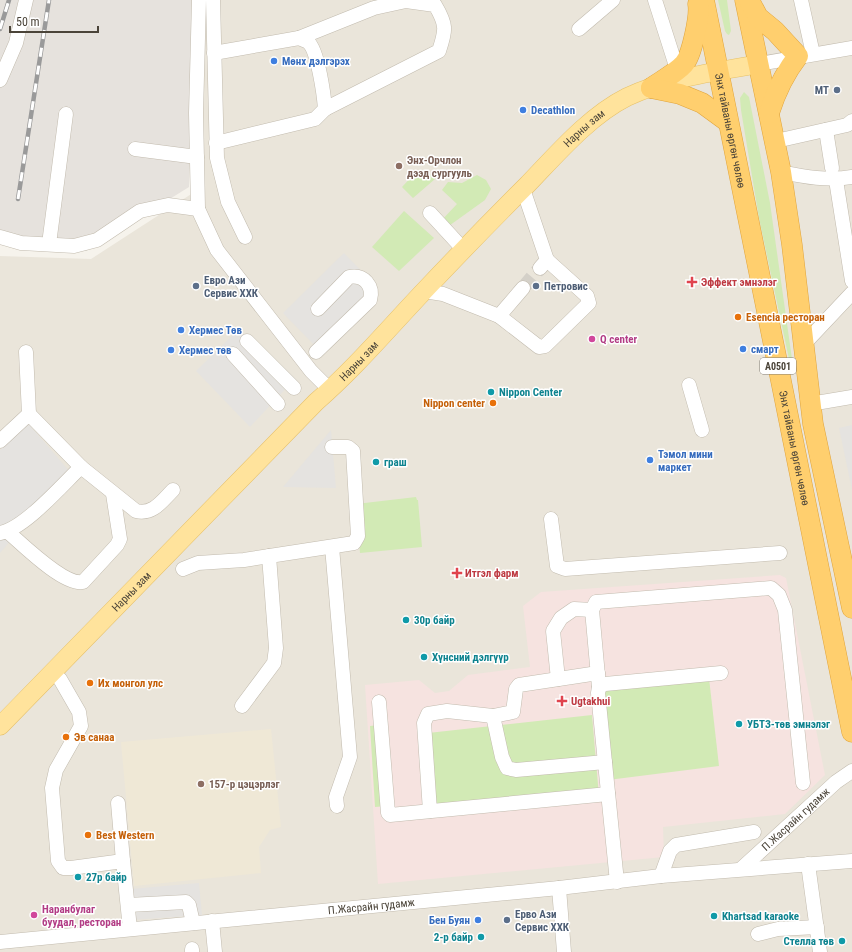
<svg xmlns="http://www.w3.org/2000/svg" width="852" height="952" font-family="'Roboto Condensed',sans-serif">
<rect width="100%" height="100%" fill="#f6f3ec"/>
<path fill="#eae5da" d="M205,0H852V952H0V256L91,259L199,189Z"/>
<path fill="#e6e2dd" d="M0,0H195L189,187L86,251L0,245Z"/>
<path fill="#efe8d6" d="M271,729L281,827L270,830L259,847L261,873L134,886L121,742Z"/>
<path fill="#f6e3e0" d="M780,575L786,578L825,775L785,814L663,827L664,857L378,884L365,685L419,680L435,693L449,691L468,675L530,667L523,606L541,592Z"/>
<g fill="#d2eab5">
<path d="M718,0H727L731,31L729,35L727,34L725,31Z"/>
<path d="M744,92L749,97L770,203L792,359L791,363L789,359L759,218L741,110L740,98Z"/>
<path d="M417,171L422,173L426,171L435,179L413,198L402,187Z"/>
<path d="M477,175L486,180L491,189L485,200L446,228L440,222L457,204L442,190L448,182L462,183Z"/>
<path d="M404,211L434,238L399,271L372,247Z"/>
<path d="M416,497L417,500H418L422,547L360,553L356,504Z"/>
<path d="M709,678L719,766L608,780L599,689Z"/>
<path d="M592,715L599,796L435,811L428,733Z"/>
<path d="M379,725L386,806L375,807L370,726Z"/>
</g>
<g fill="#e5e3e0">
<path d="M344,253L378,288L317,348L283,313Z"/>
<path d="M238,330L291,383L250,427L196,371Z"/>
<path d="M27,422L70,472L0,553V450Z"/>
<path d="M852,425V490L839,428Z"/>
<path d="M331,430L336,488L283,487Z"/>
<path d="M199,883L202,915L132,920L131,889Z"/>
</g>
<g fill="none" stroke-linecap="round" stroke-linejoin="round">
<path stroke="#d4d0c8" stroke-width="14" stroke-dasharray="14 7" stroke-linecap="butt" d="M523,288L540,268"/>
<defs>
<g id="minor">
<path d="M213,0L217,158L228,202L245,237"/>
<path d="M655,0L677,69"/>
<path d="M801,0L813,54"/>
<path d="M579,29L613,0"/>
<path d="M299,38L374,8L406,1L435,5C447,25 446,30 439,51L325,109"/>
<path d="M214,53L299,38C301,39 305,40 308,42C318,50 324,96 325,109L315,119L216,143"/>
<path d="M759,64L852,48"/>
<path d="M0,80L16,43L26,0"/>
<path d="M826,130L832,168"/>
<path d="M776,141L847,125L852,121"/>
<path d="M135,149L197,157"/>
<path d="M781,172C805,177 828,181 852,177"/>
<path d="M836,180L852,281"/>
<path d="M523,189L547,260L540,268"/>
<path d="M198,209L196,113L199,0"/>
<path d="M430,213L464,250"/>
<path d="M0,237L21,243L74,246L97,240L140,211L168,205L198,209L217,250L311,371L330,390"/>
<path d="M49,244L66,114"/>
<path d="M424,291L443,294L499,316L523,288"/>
<path d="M499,316L539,347L545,346L589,303L587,296L547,260"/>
<path d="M247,341L294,388"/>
<path d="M804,344L852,293"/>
<path d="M26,352L29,414"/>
<path d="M316,352L370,300C374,286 364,274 349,277L318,309"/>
<path d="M233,354L278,404"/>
<path d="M689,385L702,430"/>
<path d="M810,404L852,397"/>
<path d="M0,441L29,414L81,467"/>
<path d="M551,519L557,566L565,569L780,553"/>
<path d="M8,532C22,544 64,586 83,582L117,545L120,539L113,494"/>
<path d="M0,533C24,529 62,485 81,467L136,511C153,515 162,501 173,490"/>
<path d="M332,547L350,757L336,797L337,806"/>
<path d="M183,569L198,563L244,560L354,543L358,536L353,451L348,447H332"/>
<path d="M52,673L60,679L79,712L81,726L56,770L52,788L58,861L63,868H71L123,861L130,929"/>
<path d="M558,679L553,631L561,618L574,609L592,610"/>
<path d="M599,687L592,610L596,602L771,588L779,595L785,610L803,783"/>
<path d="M379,702L388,813L390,815L608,794"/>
<path d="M242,706L274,663L276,648L269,556"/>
<path d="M493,716L502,757L507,768L516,770L605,762"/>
<path d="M118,803L123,861"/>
<path d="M430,811L424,723L428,714L447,711L493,716L513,712L516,689L519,685L598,673"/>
<path d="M808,864L820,952"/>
<path id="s1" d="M741,869L836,782L852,771"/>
<path d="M661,876L670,851L676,845L754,832"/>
<path d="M617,882L598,693L599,687L605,684L721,673"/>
<path d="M559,888L564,952"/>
<path d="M128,905L186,902L189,905L193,923"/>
<path d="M212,921L215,952"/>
<path d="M758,934L778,929L817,927"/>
<path id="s2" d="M0,942L559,888L661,876L852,861"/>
<path d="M192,949V952"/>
</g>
<g id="major">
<path id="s3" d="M0,726L316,402C355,368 388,329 424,291C458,255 492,220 527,185C556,155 589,116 627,97C664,79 718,71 759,64"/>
</g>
<g id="highway">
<path id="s4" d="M704,0L852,732"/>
<path d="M745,0L781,172L792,245L813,424L852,608"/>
<path d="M749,0L758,17L775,31L798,56C784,74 776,91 769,113"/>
<path d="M651,88C661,81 676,73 684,64C692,55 700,16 698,4"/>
<path d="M651,88L680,94L702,103L728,122"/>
</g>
</defs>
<use href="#minor" stroke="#c2bbae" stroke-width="15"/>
<use href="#major" stroke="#e6c16a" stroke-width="19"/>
<use href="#highway" stroke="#e0a43c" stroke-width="21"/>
<use href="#minor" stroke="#fff" stroke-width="14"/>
<use href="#major" stroke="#ffe39c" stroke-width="18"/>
<use href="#highway" stroke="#ffcf6e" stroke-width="20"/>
<defs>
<g id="rail">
<path d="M0,29L9,0"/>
<path d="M18,199L49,0"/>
</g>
</defs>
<use href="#rail" stroke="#9a9a9a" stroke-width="4.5"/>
<use href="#rail" stroke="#fff" stroke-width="3" stroke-dasharray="9" stroke-linecap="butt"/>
</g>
<g fill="#3f7fe0" stroke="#fff" stroke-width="1.5">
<circle cx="274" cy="61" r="4"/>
<circle cx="523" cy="110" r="4"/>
<circle cx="181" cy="330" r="4"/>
<circle cx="743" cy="349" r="4"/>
<circle cx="171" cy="350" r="4"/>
<circle cx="650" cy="460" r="4"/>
<circle cx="478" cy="920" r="4"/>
</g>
<g fill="#5c6f8a" stroke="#fff" stroke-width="1.5">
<circle cx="837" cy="90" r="4"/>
<circle cx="196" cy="286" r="4"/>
<circle cx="536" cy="286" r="4"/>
<circle cx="507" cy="920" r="4"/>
</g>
<g fill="#8d6e63" stroke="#fff" stroke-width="1.5">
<circle cx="399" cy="166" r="4"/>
<circle cx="201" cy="784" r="4"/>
</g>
<g fill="#e0444e" stroke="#fff" stroke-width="1.5">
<path d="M690 276h4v4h4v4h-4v4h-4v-4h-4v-4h4z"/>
<path d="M455 567h4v4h4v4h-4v4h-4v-4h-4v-4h4z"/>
<path d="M560 695h4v4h4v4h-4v4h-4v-4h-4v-4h4z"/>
</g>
<g fill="#e8710a" stroke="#fff" stroke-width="1.5">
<circle cx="738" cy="317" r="4"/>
<circle cx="493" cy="403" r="4"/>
<circle cx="90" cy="683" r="4"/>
<circle cx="66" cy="737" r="4"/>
<circle cx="88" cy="835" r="4"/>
</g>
<g fill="#d1479c" stroke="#fff" stroke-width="1.5">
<circle cx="592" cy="339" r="4"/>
<circle cx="34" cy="915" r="4"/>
</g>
<g fill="#0f9aa8" stroke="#fff" stroke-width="1.5">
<circle cx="491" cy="392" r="4"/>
<circle cx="376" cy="462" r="4"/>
<circle cx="406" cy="620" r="4"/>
<circle cx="424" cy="657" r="4"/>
<circle cx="739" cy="724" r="4"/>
<circle cx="78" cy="877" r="4"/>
<circle cx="714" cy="916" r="4"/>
<circle cx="481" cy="937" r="4"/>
<circle cx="842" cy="941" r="4"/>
</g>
<g text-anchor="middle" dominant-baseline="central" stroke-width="3" stroke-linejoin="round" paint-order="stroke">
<rect fill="#fff" stroke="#817c74" stroke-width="1" x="760" y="358" width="36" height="16" rx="3"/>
<g font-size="10" font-weight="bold" fill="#4b4439">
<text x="778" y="366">A0501</text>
</g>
<g font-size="11" font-weight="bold" fill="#366cbe" stroke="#fff" text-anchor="start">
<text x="282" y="61">Мөнх дэлгэрэх</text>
<text x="531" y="110">Decathlon</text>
<text x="189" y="330">Хермес Төв</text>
<text x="751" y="349">смарт</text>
<text x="179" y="350">Хермес төв</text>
<text x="658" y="454">Тэмол мини<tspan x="658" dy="13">маркет</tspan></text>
<text x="470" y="920" text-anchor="end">Бен Буян</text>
</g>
<g font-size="11" font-weight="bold" fill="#4e5e75" stroke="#fff" text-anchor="start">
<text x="829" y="90" text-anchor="end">МТ</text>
<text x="204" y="280">Евро Ази<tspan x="204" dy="13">Сервис ХХК</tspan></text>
<text x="544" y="286">Петровис</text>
<text x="515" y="914">Ерво Ази<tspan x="515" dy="13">Сервис ХХК</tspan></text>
</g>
<g font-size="11" fill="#4b4439" stroke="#fff">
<text stroke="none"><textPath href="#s3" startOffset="836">Нарны зам</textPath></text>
<text stroke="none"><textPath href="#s4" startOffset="133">Энх тайваны өргөн чөлөө</textPath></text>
<text stroke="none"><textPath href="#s3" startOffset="512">Нарны зам</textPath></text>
<text stroke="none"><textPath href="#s4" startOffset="457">Энх тайваны өргөн чөлөө</textPath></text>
<text stroke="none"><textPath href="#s3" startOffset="188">Нарны зам</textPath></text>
<text stroke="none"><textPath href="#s1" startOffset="74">П.Жасрайн гудамж</textPath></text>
<text stroke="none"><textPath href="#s2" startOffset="373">П.Жасрайн гудамж</textPath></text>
</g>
<g font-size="11" font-weight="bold" fill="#785e54" stroke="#fff" text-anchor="start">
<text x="407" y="160">Энх-Орчлон<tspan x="407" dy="13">дээд сургууль</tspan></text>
<text x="209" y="784">157-р цэцэрлэг</text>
</g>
<g font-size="11" font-weight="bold" fill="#be3a42" stroke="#fff" text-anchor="start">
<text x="701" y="282">Эффект эмнэлэг</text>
<text x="465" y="573">Итгэл фарм</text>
<text x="571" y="701">Ugtakhui</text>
</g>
<g font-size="11" font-weight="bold" fill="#c56008" stroke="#fff" text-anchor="start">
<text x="746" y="317">Esencia ресторан</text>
<text x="485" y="403" text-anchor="end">Nippon center</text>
<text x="98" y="683">Их монгол улс</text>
<text x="74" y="737">Эв санаа</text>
<text x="96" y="835">Best Western</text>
</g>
<g font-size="11" font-weight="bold" fill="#b23c85" stroke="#fff" text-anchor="start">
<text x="600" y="339">Q center</text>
<text x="42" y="909">Наранбулаг<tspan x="42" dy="13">буудал, ресторан</tspan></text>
</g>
<g font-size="11" font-weight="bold" fill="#0d838f" stroke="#fff" text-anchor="start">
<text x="499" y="392">Nippon Center</text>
<text x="384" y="462">граш</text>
<text x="414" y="620">30р байр</text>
<text x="432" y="657">Хүнсний дэлгүүр</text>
<text x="747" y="724">УБТЗ-төв эмнэлэг</text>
<text x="86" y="877">27р байр</text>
<text x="722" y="916">Khartsad karaoke</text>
<text x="473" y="937" text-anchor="end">2-р байр</text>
<text x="834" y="941" text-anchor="end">Стелла төв</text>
</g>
</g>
<path d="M10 26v6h88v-6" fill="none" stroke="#4b4439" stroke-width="2"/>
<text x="16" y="26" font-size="12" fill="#4b4439" stroke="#ffffff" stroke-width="3" paint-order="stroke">50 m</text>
</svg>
